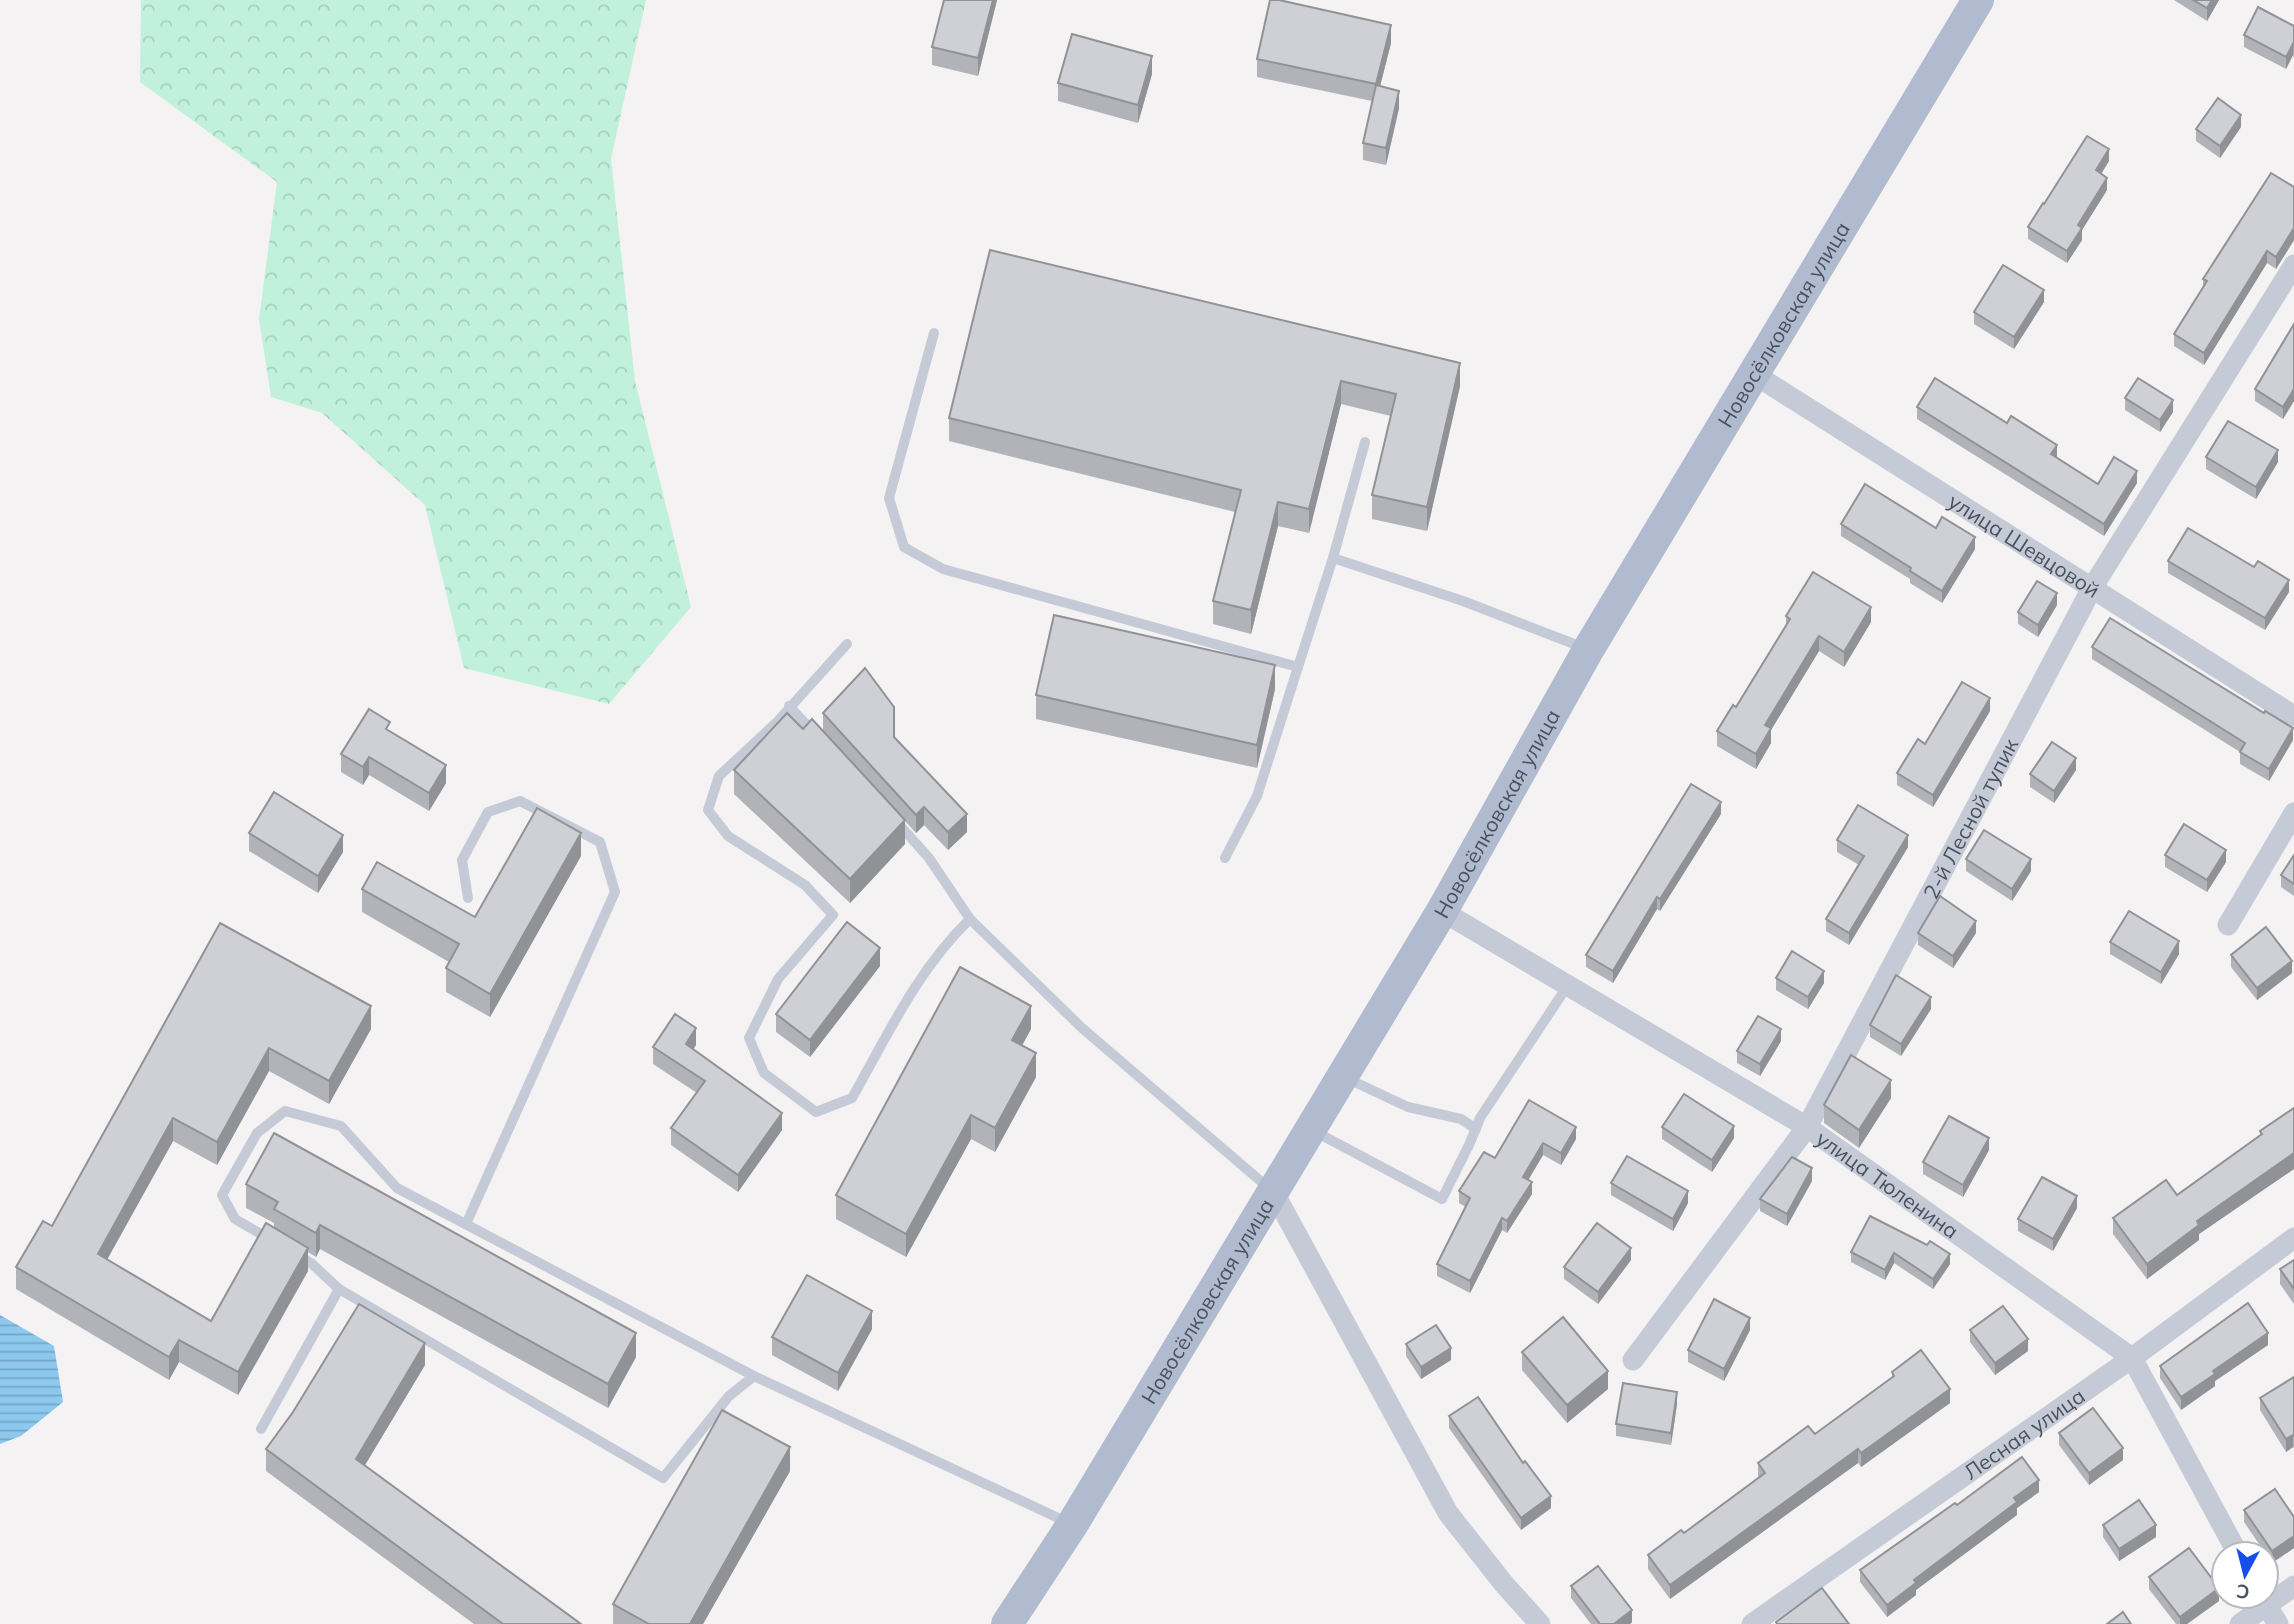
<svg xmlns="http://www.w3.org/2000/svg" width="2294" height="1624" font-family="Mulish,sans-serif">
<defs>
<pattern id="forest-crowns" width="20" height="18" patternUnits="userSpaceOnUse" patternTransform="scale(1.75)"><rect width="20" height="18" fill="#c1f1dc"/><path d="M2 6a3 3 0 1 1 6 0M12 15a3 3 0 1 1 6 0" fill="none" stroke="#a7d0bf"/></pattern>
<pattern id="water-rules" width="6" height="5" patternUnits="userSpaceOnUse" patternTransform="scale(1.75)"><rect width="6" height="5" fill="#8dc9ee"/><path d="M0 2.5h6" fill="none" stroke="#75a6c4"/></pattern>
</defs>
<rect width="100%" height="100%" fill="#f4f2f2"/>
<path fill="url(#forest-crowns)" d="M141,0H646L611,159L635,381L691,607L609,704L464,668L425,505L322,413L271,397L259,319L277,182L140,82Z"/>
<path fill="url(#water-rules)" d="M0,1315L54,1346L63,1402L21,1436L0,1444Z"/>
<g fill="none" stroke-linecap="round" stroke-linejoin="round">
<g stroke="#c5cbd6" stroke-width="10">
<path d="M934,333L889,498L904,547L943,569L1298,667L1333,558L1463,601L1587,649"/>
<path d="M1333,558L1365,442"/>
<path d="M847,644L777,722L719,776L708,810L728,836L805,885L833,915L778,979L749,1038L764,1073L816,1112L852,1098C887,1036 918,969 970,919L1082,1028L1271,1190"/>
<path d="M789,706L816,735"/>
<path d="M896,821L929,858L970,919"/>
<path d="M1225,858L1257,796L1298,667"/>
<path d="M1346,1078L1408,1107L1461,1119L1476,1129"/>
<path d="M1312,1130L1442,1199L1469,1145L1480,1118L1568,985"/>
<path d="M466,1224L615,892L600,842L520,801L488,812L462,860L468,898"/>
<path d="M271,1240L235,1219L222,1195L257,1133L285,1111L341,1126L397,1188L754,1376"/>
<path d="M339,1289L663,1478L729,1396L754,1376L1071,1524"/>
<path d="M261,1429L339,1289L311,1263L297,1255"/>
</g>
<g stroke="#c5cbd6" stroke-width="21">
<path id="s1" d="M1754,374L2294,716"/>
<path id="s2" d="M1442,911L1807,1127L2132,1358L2238,1554"/>
<path d="M2228,925L2294,813"/>
<path d="M1273,1191L1448,1513L1504,1584L1540,1624"/>
<path id="s3" d="M1633,1360L1807,1127L2092,588L2294,265"/>
<path d="M2261,1596L2278,1624"/>
<path id="s4" d="M1752,1624L2132,1358L2294,1238"/>
<path d="M2240,1624L2294,1586"/>
</g>
<path stroke="#b1bbd0" stroke-width="32" id="s5" d="M1007,1624L1072,1525L1442,911L1588,650L1978,0"/>
</g>
<g fill="#b1b3b8">
<path d="M997,0L978,76L932,65V47Z"/>
<path d="M2174,0H2219L2207,21Z"/>
<path d="M2294,26V58L2293,55L2286,69L2244,47V35Z"/>
<path d="M1391,43L1380,86L1399,108L1386,165L1363,160V143L1372,101L1257,77V59Z"/>
<path d="M1152,74L1138,123L1058,101V83Z"/>
<path d="M2241,127L2220,158L2196,141V129Z"/>
<path d="M2109,161L2101,174L2107,190L2082,230V240L2067,263L2028,239V227L2044,204Z"/>
<path d="M2294,187V240L2276,269L2267,263L2204,365L2174,346V334L2203,287V279Z"/>
<path d="M990,250L1460,386L1427,531L1372,519V495L1391,416L1341,404L1309,533L1278,526L1251,634L1213,624V601L1235,512L949,441V418Z"/>
<path d="M2044,302L2014,349L1974,324V312Z"/>
<path d="M2294,324V401L2283,419L2255,401V389Z"/>
<path d="M2125,398L2173,412L2160,432L2125,410Z"/>
<path d="M1917,407L2056,457L2098,484L2137,483L2104,536L1917,419Z"/>
<path d="M2206,457L2278,462L2256,499L2206,469Z"/>
<path d="M1841,524L1936,528L1975,549L1942,603L1910,583V579L1841,536Z"/>
<path d="M2168,561L2289,592L2265,630L2168,573Z"/>
<path d="M2057,605L2038,637L2018,624V612Z"/>
<path d="M1786,616L1871,622L1844,667L1819,651L1771,730V743L1756,769L1717,746V731L1736,707L1786,625Z"/>
<path d="M2092,647L2264,713L2293,740L2269,781L2240,764V752L2092,659Z"/>
<path d="M1275,689L1257,768L1036,719V695Z"/>
<path d="M1990,711L1933,807L1897,785V773Z"/>
<path d="M823,713L894,737L967,832L948,850L924,825L916,833L905,821V844L850,903L734,794V770L803,729L823,731Z"/>
<path d="M390,731L446,783L429,811L369,775L363,785L341,772V754Z"/>
<path d="M2076,770L2054,803L2030,787V774Z"/>
<path d="M1721,814L1660,911L1657,909L1613,983L1586,967V955Z"/>
<path d="M249,833L343,852L318,893L249,851Z"/>
<path d="M1837,840L1908,847L1849,945L1826,931V919L1859,865L1837,852Z"/>
<path d="M2165,855L2226,862L2207,892L2165,867Z"/>
<path d="M2294,855V896L2281,887V875Z"/>
<path d="M581,856L490,1017L446,992V968L449,962L362,912V889L475,917Z"/>
<path d="M1966,859L2031,871L2012,901L1966,871Z"/>
<path d="M220,923L371,1029L329,1104L269,1071L217,1165L173,1141L107,1259L211,1321L274,1228V1223L246,1208V1184L636,1357L608,1408L320,1249L316,1257L308,1252V1271L238,1395L179,1362L169,1380L16,1289V1267L52,1226Z"/>
<path d="M1918,933H1976L1953,968L1918,945Z"/>
<path d="M2110,942L2179,954L2161,984L2110,954Z"/>
<path d="M2231,955L2292,973L2257,1000L2231,967Z"/>
<path d="M880,966L810,1057L776,1032V1014Z"/>
<path d="M1776,978L1824,983L1808,1009L1776,990Z"/>
<path d="M1931,1009L1901,1056L1870,1037V1025Z"/>
<path d="M1031,1029L1022,1045L1036,1077L995,1152L971,1139L906,1257L836,1219V1195Z"/>
<path d="M1781,1041L1760,1076L1737,1063V1051Z"/>
<path d="M696,1045L693,1049L782,1130L738,1192L671,1145V1128L697,1093L653,1064V1047Z"/>
<path d="M1891,1098L1859,1148L1824,1123V1105Z"/>
<path d="M1529,1100L1576,1139L1561,1165L1543,1155L1528,1180L1532,1194L1507,1233L1502,1230L1470,1293L1437,1276V1264L1466,1207L1459,1203V1191L1495,1158Z"/>
<path d="M2294,1108V1169L2199,1234V1240L2147,1279L2113,1234V1218L2177,1195L2260,1136V1131Z"/>
<path d="M1662,1127L1734,1138L1712,1172L1662,1139Z"/>
<path d="M1989,1150L1963,1197L1923,1174V1162Z"/>
<path d="M1812,1181L1787,1226L1760,1211V1199Z"/>
<path d="M1611,1183L1688,1203L1673,1231L1611,1195Z"/>
<path d="M2077,1208L2053,1251L2018,1231V1219Z"/>
<path d="M1870,1216L1950,1264L1933,1289L1894,1263L1885,1280L1851,1262V1252Z"/>
<path d="M1631,1260L1598,1304L1564,1279V1267Z"/>
<path d="M2294,1260V1304L2280,1284V1269Z"/>
<path d="M872,1329L838,1391L772,1355V1337Z"/>
<path d="M1750,1330L1724,1381L1688,1362V1350Z"/>
<path d="M1970,1330L2028,1351L1995,1375L1970,1342Z"/>
<path d="M1406,1344L1451,1360L1421,1379L1406,1356Z"/>
<path d="M2268,1345L2215,1381V1386L2181,1410L2160,1378V1366Z"/>
<path d="M1522,1352L1608,1389L1567,1423L1522,1370Z"/>
<path d="M425,1365L365,1465L581,1624H474L266,1471V1449Z"/>
<path d="M1892,1372L1950,1403L1861,1467L1858,1463L1670,1599L1648,1569V1555L1684,1533L1758,1478V1463L1815,1434L1892,1377Z"/>
<path d="M2294,1377V1448L2293,1447L2286,1452L2260,1410V1398Z"/>
<path d="M1677,1404L1671,1445L1616,1436V1424Z"/>
<path d="M1449,1416L1551,1508L1521,1530L1449,1428Z"/>
<path d="M2059,1433L2123,1460L2089,1485L2059,1445Z"/>
<path d="M790,1471L703,1624H613V1604Z"/>
<path d="M2039,1492L2017,1508V1515L1916,1590V1595L1887,1617L1860,1582V1570L1957,1505Z"/>
<path d="M2244,1510L2294,1517V1548L2272,1563L2244,1522Z"/>
<path d="M2103,1525L2156,1537L2119,1561L2103,1537Z"/>
<path d="M2149,1577L2219,1601L2187,1624H2176L2149,1589Z"/>
<path d="M1571,1586L1632,1622L1630,1624H1591L1571,1598Z"/>
</g>
<g fill="#909296">
<path d="M993,0H997L978,76V58Z"/>
<path d="M2212,0H2219L2207,21V8Z"/>
<path d="M1391,25V43L1376,102V84Z"/>
<path d="M2294,42L2293,55L2286,69V57Z"/>
<path d="M1152,56V74L1138,123V105Z"/>
<path d="M1399,91V108L1386,165V148Z"/>
<path d="M2241,115V127L2220,158V146Z"/>
<path d="M2109,149V161L2096,182V170Z"/>
<path d="M2107,178V190L2082,230V240L2067,263V251L2078,225Z"/>
<path d="M2294,228V240L2276,269V257Z"/>
<path d="M2267,251V263L2204,365V353Z"/>
<path d="M2044,290V302L2014,349V337Z"/>
<path d="M1460,363V386L1427,531V507Z"/>
<path d="M1341,381V404L1309,533V509Z"/>
<path d="M2294,389V401L2283,419V407Z"/>
<path d="M2173,400V412L2160,432V420Z"/>
<path d="M2057,445V457L2051,454Z"/>
<path d="M2278,450V462L2256,499V487Z"/>
<path d="M2137,471V483L2104,536V524Z"/>
<path d="M1278,502V526L1251,634V610Z"/>
<path d="M1975,537V549L1942,603V591Z"/>
<path d="M2289,580V592L2265,630V618Z"/>
<path d="M2057,593V605L2038,637V625Z"/>
<path d="M1871,607V622L1844,667V652Z"/>
<path d="M1819,636V651L1771,730V743L1756,769V754L1765,725Z"/>
<path d="M1275,665V689L1257,768V745Z"/>
<path d="M1990,698V711L1933,807V795Z"/>
<path d="M2293,728V740L2269,781V769Z"/>
<path d="M369,757V775L363,785V767Z"/>
<path d="M2076,758V770L2054,803V791Z"/>
<path d="M446,765V783L429,811V793Z"/>
<path d="M1721,802V814L1660,911V899Z"/>
<path d="M924,807V825L916,833V815Z"/>
<path d="M967,814V832L948,850V832Z"/>
<path d="M905,820V844L850,903V879Z"/>
<path d="M581,833V856L490,1017V994Z"/>
<path d="M343,835V852L318,893V876Z"/>
<path d="M1908,835V847L1849,945V933Z"/>
<path d="M2226,850V862L2207,892V880Z"/>
<path d="M2031,859V871L2012,901V889Z"/>
<path d="M1657,897V909L1613,983V971Z"/>
<path d="M1976,921V933L1953,968V956Z"/>
<path d="M2179,941V954L2161,984V972Z"/>
<path d="M880,948V966L810,1057V1040Z"/>
<path d="M2292,961V973L2257,1000V988Z"/>
<path d="M1824,971V983L1808,1009V997Z"/>
<path d="M1931,997V1009L1901,1056V1044Z"/>
<path d="M371,1006V1029L329,1104V1081Z"/>
<path d="M1031,1006V1029L1012,1064V1040Z"/>
<path d="M696,1028V1045L686,1061V1044Z"/>
<path d="M1781,1029V1041L1760,1076V1064Z"/>
<path d="M269,1048V1071L217,1165V1142Z"/>
<path d="M1036,1053V1077L995,1152V1128Z"/>
<path d="M1891,1080V1098L1859,1148V1130Z"/>
<path d="M782,1113V1130L738,1192V1175Z"/>
<path d="M971,1115V1139L906,1257V1234Z"/>
<path d="M173,1118V1141L98,1276V1254Z"/>
<path d="M1734,1126V1138L1712,1172V1160Z"/>
<path d="M1576,1127V1139L1561,1165V1153Z"/>
<path d="M1989,1138V1150L1963,1197V1185Z"/>
<path d="M1543,1143V1155L1523,1189V1177Z"/>
<path d="M2294,1153V1169L2199,1234V1240L2147,1279V1264L2197,1221Z"/>
<path d="M1812,1168V1181L1787,1226V1214Z"/>
<path d="M1532,1182V1194L1507,1233V1221Z"/>
<path d="M1688,1191V1203L1673,1231V1219Z"/>
<path d="M2077,1196V1208L2053,1251V1239Z"/>
<path d="M1502,1218V1230L1470,1293V1281Z"/>
<path d="M320,1225V1249L316,1257V1233Z"/>
<path d="M308,1248V1271L238,1395V1372Z"/>
<path d="M1631,1248V1260L1598,1304V1292Z"/>
<path d="M1894,1253V1263L1885,1280V1270Z"/>
<path d="M1950,1254V1264L1933,1289V1279Z"/>
<path d="M872,1311V1329L838,1391V1373Z"/>
<path d="M1750,1318V1330L1724,1381V1369Z"/>
<path d="M636,1333V1357L608,1408V1384Z"/>
<path d="M2268,1333V1345L2215,1381V1386L2181,1410V1397L2213,1371Z"/>
<path d="M2028,1339V1351L1995,1375V1363Z"/>
<path d="M179,1340V1362L169,1380V1357Z"/>
<path d="M425,1343V1365L356,1480V1459Z"/>
<path d="M1451,1348V1360L1421,1379V1367Z"/>
<path d="M1608,1371V1389L1567,1423V1405Z"/>
<path d="M1950,1389V1403L1861,1467V1453Z"/>
<path d="M1677,1392V1404L1671,1445V1433Z"/>
<path d="M2293,1435V1447L2286,1452V1439Z"/>
<path d="M790,1447V1471L703,1624H690Z"/>
<path d="M2123,1448V1460L2089,1485V1473Z"/>
<path d="M1858,1449V1463L1670,1599V1585Z"/>
<path d="M2039,1480V1492L2017,1508V1515L1916,1590V1595L1887,1617V1605L1914,1580L2014,1498Z"/>
<path d="M1551,1496V1508L1521,1530V1518Z"/>
<path d="M2156,1525V1537L2119,1561V1549Z"/>
<path d="M2294,1536V1548L2272,1563V1551Z"/>
<path d="M2219,1588V1601L2187,1624H2180V1617Z"/>
<path d="M1632,1610V1622L1630,1624H1614Z"/>
</g>
<g fill="#ced0d6" stroke="#909296" stroke-width="2">
<path d="M944,0H993L978,58L932,47Z"/>
<path d="M1270,0H1279L1391,25L1376,84L1257,59Z"/>
<path d="M2193,0H2212L2207,8Z"/>
<path d="M2258,7L2294,26V42L2286,57L2244,35Z"/>
<path d="M1072,34L1152,56L1138,105L1058,83Z"/>
<path d="M1376,85L1399,91L1386,148L1363,143Z"/>
<path d="M2218,98L2241,115L2220,146L2196,129Z"/>
<path d="M2087,136L2109,149L2096,170L2107,178L2078,225L2082,228L2067,251L2028,227L2043,203L2044,204Z"/>
<path d="M2271,173L2294,187V228L2276,257L2267,251L2204,353L2174,334L2207,281L2203,279Z"/>
<path d="M990,250L1460,363L1427,507L1372,495L1396,394L1341,381L1309,509L1278,502L1251,610L1213,601L1241,490L949,418Z"/>
<path d="M2003,265L2044,290L2014,337L1974,312Z"/>
<path d="M2294,324V389L2283,407L2255,389Z"/>
<path d="M1935,378L2007,423L2011,416L2057,445L2051,454L2098,484L2114,457L2137,471L2104,524L1917,407Z"/>
<path d="M2138,378L2173,400L2160,420L2125,398Z"/>
<path d="M2228,421L2278,450L2256,487L2206,457Z"/>
<path d="M1865,484L1936,528L1942,517L1975,537L1942,591L1910,571L1911,568L1841,524Z"/>
<path d="M2188,528L2254,567L2258,561L2289,580L2265,618L2168,561Z"/>
<path d="M1813,572L1871,607L1844,652L1819,636L1765,725L1771,728L1756,754L1717,731L1733,705L1736,707L1790,619L1786,616Z"/>
<path d="M2037,581L2057,593L2038,625L2018,612Z"/>
<path d="M1054,615L1275,665L1257,745L1036,695Z"/>
<path d="M2110,618L2264,713L2265,711L2293,728L2269,769L2240,752L2245,743L2092,647Z"/>
<path d="M865,668L894,707V737L967,814L948,832L924,807L916,815L823,713Z"/>
<path d="M1962,682L1990,698L1933,795L1897,773L1918,739L1925,744Z"/>
<path d="M369,709L390,722L386,729L446,765L429,793L369,757L363,767L341,754Z"/>
<path d="M787,713L803,729L812,719L905,820L850,879L734,770Z"/>
<path d="M2052,742L2076,758L2054,791L2030,774Z"/>
<path d="M1691,784L1721,802L1660,899L1657,897L1613,971L1586,955Z"/>
<path d="M274,792L343,835L318,876L249,833Z"/>
<path d="M1858,805L1908,835L1849,933L1826,919L1864,856L1837,840Z"/>
<path d="M537,808L581,833L490,994L446,968L459,944L362,889L377,862L475,917Z"/>
<path d="M2184,824L2226,850L2207,880L2165,855Z"/>
<path d="M1984,830L2031,859L2012,889L1966,859Z"/>
<path d="M2294,855V884L2281,875Z"/>
<path d="M1940,896L1976,921L1953,956L1918,933Z"/>
<path d="M2129,911L2179,941L2161,972L2110,942Z"/>
<path d="M847,922L880,948L810,1040L776,1014Z"/>
<path d="M220,923L371,1006L329,1081L269,1048L217,1142L173,1118L98,1254L211,1321L266,1223L308,1248L238,1372L179,1340L169,1357L16,1267L43,1221L52,1226Z"/>
<path d="M2266,927L2292,961L2257,988L2231,955Z"/>
<path d="M1792,951L1824,971L1808,997L1776,978Z"/>
<path d="M960,967L1031,1006L1012,1040L1036,1053L995,1128L971,1115L906,1234L836,1195Z"/>
<path d="M1896,975L1931,997L1901,1044L1870,1025Z"/>
<path d="M675,1014L696,1028L686,1044L782,1113L738,1175L671,1128L705,1081L653,1047Z"/>
<path d="M1758,1016L1781,1029L1760,1064L1737,1051Z"/>
<path d="M1851,1055L1891,1080L1859,1130L1824,1105Z"/>
<path d="M1684,1094L1734,1126L1712,1160L1662,1127Z"/>
<path d="M1529,1100L1576,1127L1561,1153L1543,1143L1523,1177L1532,1182L1507,1221L1502,1218L1470,1281L1437,1264L1470,1198L1459,1191L1484,1152L1495,1158Z"/>
<path d="M2294,1108V1153L2197,1221L2199,1225L2147,1264L2113,1218L2166,1180L2177,1195L2262,1134L2260,1131Z"/>
<path d="M1949,1116L1989,1138L1963,1185L1923,1162Z"/>
<path d="M274,1133L636,1333L608,1384L320,1225L316,1233L274,1209L278,1202L246,1184Z"/>
<path d="M1627,1156L1688,1191L1673,1219L1611,1183Z"/>
<path d="M1792,1157L1812,1168L1787,1214L1760,1199Z"/>
<path d="M2042,1177L2077,1196L2053,1239L2018,1219Z"/>
<path d="M1870,1216L1927,1245L1930,1241L1950,1254L1933,1279L1894,1253L1885,1270L1851,1252Z"/>
<path d="M1597,1223L1631,1248L1598,1292L1564,1267Z"/>
<path d="M2294,1260V1289L2280,1269Z"/>
<path d="M807,1275L872,1311L838,1373L772,1337Z"/>
<path d="M1714,1299L1750,1318L1724,1369L1688,1350Z"/>
<path d="M2248,1303L2268,1333L2213,1371L2215,1374L2181,1397L2160,1366Z"/>
<path d="M359,1304L425,1343L356,1459L581,1624H503L266,1449L293,1412Z"/>
<path d="M2003,1306L2028,1339L1995,1363L1970,1330Z"/>
<path d="M1563,1317L1608,1371L1567,1405L1522,1352Z"/>
<path d="M1436,1325L1451,1348L1421,1367L1406,1344Z"/>
<path d="M1921,1350L1950,1389L1861,1453L1858,1449L1670,1585L1648,1555L1681,1530L1684,1533L1765,1473L1758,1463L1808,1426L1815,1434L1894,1376L1892,1372Z"/>
<path d="M2294,1377V1436L2293,1435L2286,1439L2260,1398Z"/>
<path d="M1623,1383L1677,1392L1671,1433L1616,1424Z"/>
<path d="M1478,1397L1523,1463L1525,1461L1551,1496L1521,1518L1449,1416Z"/>
<path d="M2093,1408L2123,1448L2089,1473L2059,1433Z"/>
<path d="M722,1410L790,1447L690,1624H649L613,1604Z"/>
<path d="M2022,1457L2039,1480L2014,1498L2017,1502L1914,1580L1916,1583L1887,1605L1860,1570L1955,1503L1957,1505Z"/>
<path d="M2275,1489L2294,1517V1536L2272,1551L2244,1510Z"/>
<path d="M2139,1500L2156,1525L2119,1549L2103,1525Z"/>
<path d="M2189,1548L2219,1588L2180,1617L2149,1577Z"/>
<path d="M1598,1566L1632,1610L1614,1624H1600L1571,1586Z"/>
<path d="M1822,1588L1849,1624H1777L1776,1622Z"/>
<path d="M2123,1612L2131,1624H2107Z"/>
</g>
<g text-anchor="middle" dominant-baseline="central" stroke-width="7" stroke-linejoin="round" paint-order="stroke">
<g font-size="21" fill="#49515f" stroke="#fff">
<text stroke="none"><textPath href="#s5" startOffset="1514">Новосёлковская улица</textPath></text>
<text stroke="none"><textPath href="#s1" startOffset="320">улица Шевцовой</textPath></text>
<text stroke="none"><textPath href="#s5" startOffset="947">Новосёлковская улица</textPath></text>
<text stroke="none"><textPath href="#s3" startOffset="640">2-й Лесной тупик</textPath></text>
<text stroke="none"><textPath href="#s2" startOffset="523">улица Тюленина</textPath></text>
<text stroke="none"><textPath href="#s5" startOffset="380">Новосёлковская улица</textPath></text>
<text stroke="none"><textPath href="#s4" startOffset="332">Лесная улица</textPath></text>
</g>
</g>
<g transform="translate(2245 1575) rotate(187)"><circle r="33" fill="#ffffff" stroke="#b6b9bf" stroke-width="2"/>
<path d="M0-5L12 26L0 18L-12 26Z" fill="#174ee8"/>
<text y="-10" font-size="19" font-weight="bold" text-anchor="middle" fill="#49515f">С</text>
</g>
</svg>
